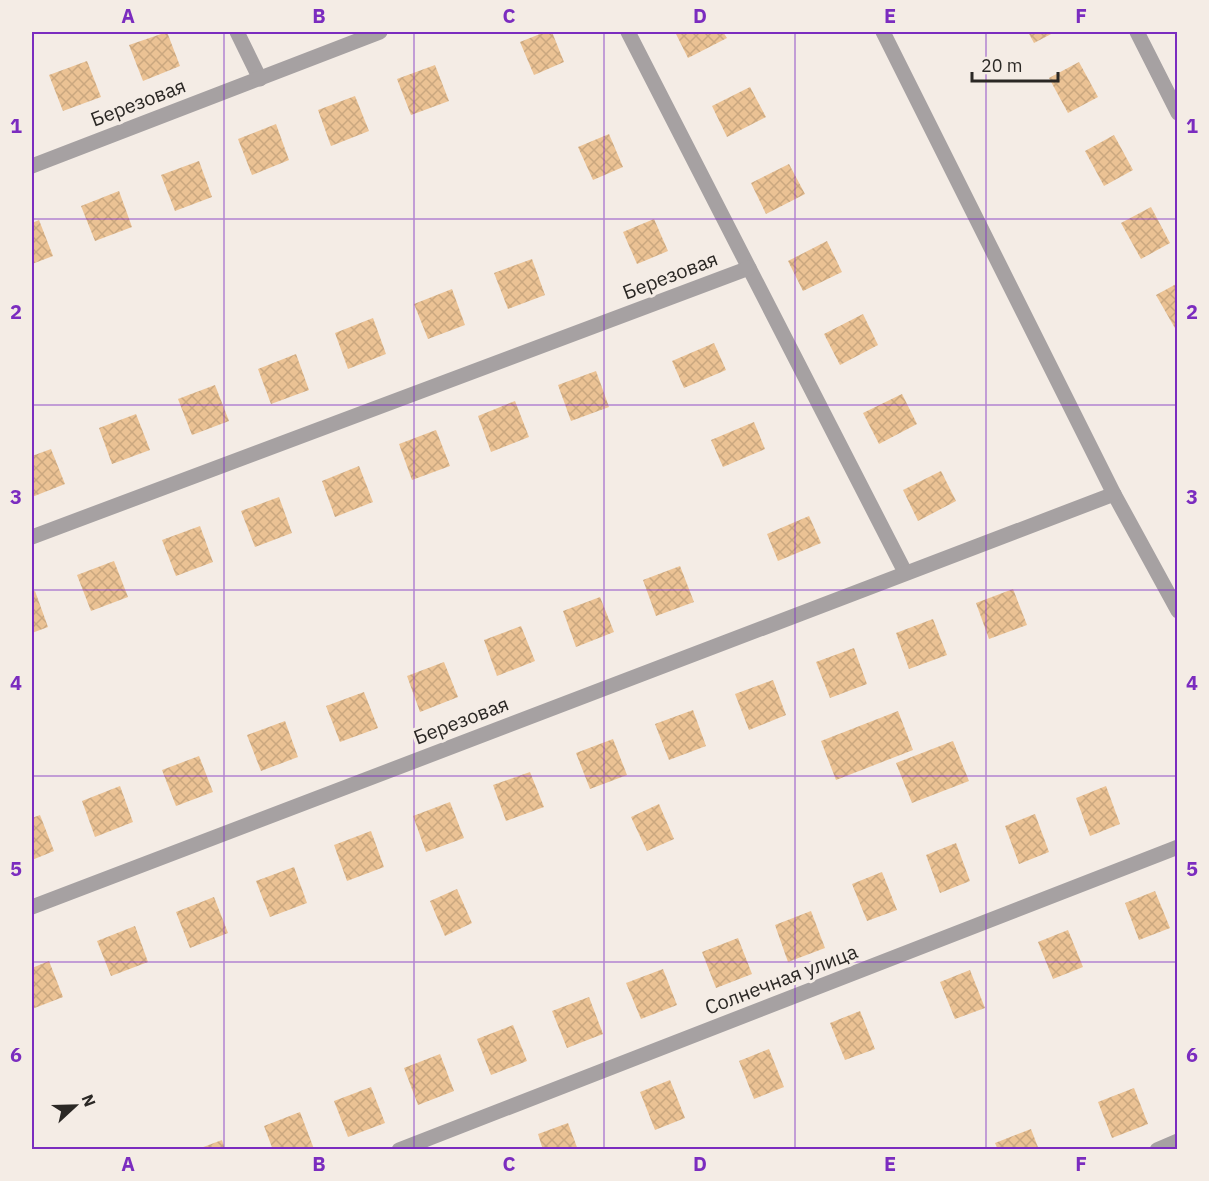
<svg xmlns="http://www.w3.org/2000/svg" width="1209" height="1181" font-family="'IBM Plex Sans',sans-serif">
<defs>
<pattern id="building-cross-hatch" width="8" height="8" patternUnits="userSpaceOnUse" patternTransform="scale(1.5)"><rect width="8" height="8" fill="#ebc294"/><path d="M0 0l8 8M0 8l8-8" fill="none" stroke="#caa77f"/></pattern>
</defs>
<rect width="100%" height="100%" fill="#f4ece5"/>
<g fill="url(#building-cross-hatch)">
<path d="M167,32L180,66L143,81L129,45Z"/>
<path d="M545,32H552L564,62L534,75L520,42Z"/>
<path d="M675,32H723L727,38L688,58Z"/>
<path d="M1028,32H1055L1034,43Z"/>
<path d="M87,61L101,97L63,111L49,75Z"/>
<path d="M1079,62L1098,97L1068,113L1049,78Z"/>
<path d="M435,65L449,101L411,115L397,79Z"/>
<path d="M750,87L766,117L727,137L712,106Z"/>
<path d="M355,96L369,131L331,146L318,110Z"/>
<path d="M276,124L289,160L252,175L238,139Z"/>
<path d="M609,134L623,167L593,180L578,147Z"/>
<path d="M1114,135L1133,170L1104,186L1085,151Z"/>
<path d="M199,161L212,197L175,211L161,175Z"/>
<path d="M789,164L805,194L766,214L751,183Z"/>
<path d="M119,191L132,227L95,241L81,206Z"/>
<path d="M1151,207L1170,243L1141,259L1121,223Z"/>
<path d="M654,219L668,251L637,264L623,232Z"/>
<path d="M39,220L53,256L32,264V223Z"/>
<path d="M827,241L842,272L803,291L788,261Z"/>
<path d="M532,259L545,295L508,309L494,273Z"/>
<path d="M1178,283V329L1176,330L1156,295Z"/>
<path d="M452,289L465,325L428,339L414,304Z"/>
<path d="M863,314L878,345L840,365L824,334Z"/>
<path d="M373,318L386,354L348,369L335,333Z"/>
<path d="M714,343L726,370L684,388L672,361Z"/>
<path d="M296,354L309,390L271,404L258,369Z"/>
<path d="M596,371L609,407L571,421L558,385Z"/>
<path d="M215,385L229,421L192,435L178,399Z"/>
<path d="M902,394L917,424L879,444L863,413Z"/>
<path d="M515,401L529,437L491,452L478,416Z"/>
<path d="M136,414L150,450L112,464L99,428Z"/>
<path d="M754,422L765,449L723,467L711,440Z"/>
<path d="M436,430L450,466L412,480L399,444Z"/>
<path d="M51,449L65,484L32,497V456Z"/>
<path d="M359,466L373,502L335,517L322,481Z"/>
<path d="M941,471L956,501L918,521L903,490Z"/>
<path d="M279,497L292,533L255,547L241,511Z"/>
<path d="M809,516L821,543L778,561L767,534Z"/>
<path d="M200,526L213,562L176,576L162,540Z"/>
<path d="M114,561L128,597L91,611L77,575Z"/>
<path d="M680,566L694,602L656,616L643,580Z"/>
<path d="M1013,589L1027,625L989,639L976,603Z"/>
<path d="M35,591L48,627L32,633V592Z"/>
<path d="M600,597L614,632L576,647L563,611Z"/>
<path d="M933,619L947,655L909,669L896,633Z"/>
<path d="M521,626L535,661L497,676L484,640Z"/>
<path d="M854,648L867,684L830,698L816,662Z"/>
<path d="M444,662L458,697L420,712L407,676Z"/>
<path d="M773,680L786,715L749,730L735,694Z"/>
<path d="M364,692L378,728L340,742L326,706Z"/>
<path d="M693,710L706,746L669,760L655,724Z"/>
<path d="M898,711L913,750L836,780L821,741Z"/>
<path d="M285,721L298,757L261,771L247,735Z"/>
<path d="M613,739L627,775L590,789L576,753Z"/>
<path d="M953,741L969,781L912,803L896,763Z"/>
<path d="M199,756L213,792L176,806L162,770Z"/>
<path d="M530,772L544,807L506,821L493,785Z"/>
<path d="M120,786L133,822L95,837L82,801Z"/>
<path d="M1106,786L1120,824L1090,836L1076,798Z"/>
<path d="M450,802L464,838L426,852L413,816Z"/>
<path d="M659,804L674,839L647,851L631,817Z"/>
<path d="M1035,814L1049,852L1019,864L1005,826Z"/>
<path d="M40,815L54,851L32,860V818Z"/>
<path d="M371,831L384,867L347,881L334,845Z"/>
<path d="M956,843L970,881L940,893L926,855Z"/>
<path d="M294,867L307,903L270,917L256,881Z"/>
<path d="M882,872L897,910L867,921L852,884Z"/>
<path d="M457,889L472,923L445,936L430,901Z"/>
<path d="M1155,891L1170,928L1139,940L1125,903Z"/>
<path d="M214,897L228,933L190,948L176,912Z"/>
<path d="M811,911L825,948L788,962L775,925Z"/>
<path d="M135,926L148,962L111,976L97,941Z"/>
<path d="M1068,930L1083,967L1053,979L1038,942Z"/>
<path d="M738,938L752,974L716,988L702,952Z"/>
<path d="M49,961L63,997L32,1009V968Z"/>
<path d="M663,969L677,1005L641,1019L626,983Z"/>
<path d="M970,970L985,1008L955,1019L940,982Z"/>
<path d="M589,997L603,1034L567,1048L552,1011Z"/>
<path d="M860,1011L875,1049L845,1060L830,1023Z"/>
<path d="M513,1025L527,1061L491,1075L477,1039Z"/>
<path d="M769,1049L784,1087L754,1099L739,1061Z"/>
<path d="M440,1054L454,1091L418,1105L404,1068Z"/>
<path d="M670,1080L685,1118L655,1130L640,1092Z"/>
<path d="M371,1087L385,1123L348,1137L334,1101Z"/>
<path d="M1134,1088L1148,1124L1112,1138L1098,1102Z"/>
<path d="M300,1112L314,1149L273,1150L264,1126Z"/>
<path d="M568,1123L578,1150H543L538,1134Z"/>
<path d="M1031,1129L1039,1150H998L995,1143Z"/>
<path d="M222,1140L225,1150H198V1149Z"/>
</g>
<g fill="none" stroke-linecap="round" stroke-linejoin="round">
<g stroke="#a6a1a2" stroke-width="15">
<path d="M237,32L260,79"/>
<path d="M628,32L905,572"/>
<path d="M883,32L1114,494L1178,611"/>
<path d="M1137,32L1178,113"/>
<path d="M32,166L380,32"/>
<path d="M32,537L749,268"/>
<path d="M32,907L1114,494"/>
<path d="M399,1150L1178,847"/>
<path d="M1157,1150L1178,1141"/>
</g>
</g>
<path fill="none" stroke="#7b2cbf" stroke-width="1.5" stroke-opacity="0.55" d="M224,32V1150M414,32V1150M604,32V1150M795,32V1150M986,32V1150M32,219H1178M32,405H1178M32,590H1178M32,776H1178M32,962H1178"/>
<g text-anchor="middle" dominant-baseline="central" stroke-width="6" stroke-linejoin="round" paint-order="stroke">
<g font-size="20" fill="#2b2825" stroke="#f4ece5">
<text transform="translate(138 102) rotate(-21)">Березовая</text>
<text transform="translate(670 275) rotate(-21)">Березовая</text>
<text transform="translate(461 720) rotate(-21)">Березовая</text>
<text transform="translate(781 979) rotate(-21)">Солнечная улица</text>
</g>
</g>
<rect width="1209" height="1181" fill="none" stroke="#f4ece5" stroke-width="66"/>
<g transform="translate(75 1106) rotate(68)" stroke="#f4ece5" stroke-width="4.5" paint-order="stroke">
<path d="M0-4.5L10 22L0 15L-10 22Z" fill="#2b2825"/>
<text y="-9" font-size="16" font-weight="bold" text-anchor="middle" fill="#2b2825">N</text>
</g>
<path d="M972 72v9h86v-9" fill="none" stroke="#2b2825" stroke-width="3"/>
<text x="981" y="72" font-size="18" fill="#2b2825" stroke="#f4ece5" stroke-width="4.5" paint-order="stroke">20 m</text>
<rect x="33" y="33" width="1143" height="1115" fill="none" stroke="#7b2cbf" stroke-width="2"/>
<g font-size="20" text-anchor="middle" font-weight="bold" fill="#7b2cbf">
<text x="128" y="23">A</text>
<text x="319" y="23">B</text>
<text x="509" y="23">C</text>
<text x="700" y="23">D</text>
<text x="890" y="23">E</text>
<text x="1081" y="23">F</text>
<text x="16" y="133">1</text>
<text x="1192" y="133">1</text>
<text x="16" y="319">2</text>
<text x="1192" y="319">2</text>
<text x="16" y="504">3</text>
<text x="1192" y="504">3</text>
<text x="16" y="690">4</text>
<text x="1192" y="690">4</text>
<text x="16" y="876">5</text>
<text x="1192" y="876">5</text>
<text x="16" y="1062">6</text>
<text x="1192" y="1062">6</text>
<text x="128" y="1171">A</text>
<text x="319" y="1171">B</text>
<text x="509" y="1171">C</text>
<text x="700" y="1171">D</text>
<text x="890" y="1171">E</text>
<text x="1081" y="1171">F</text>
</g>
</svg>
